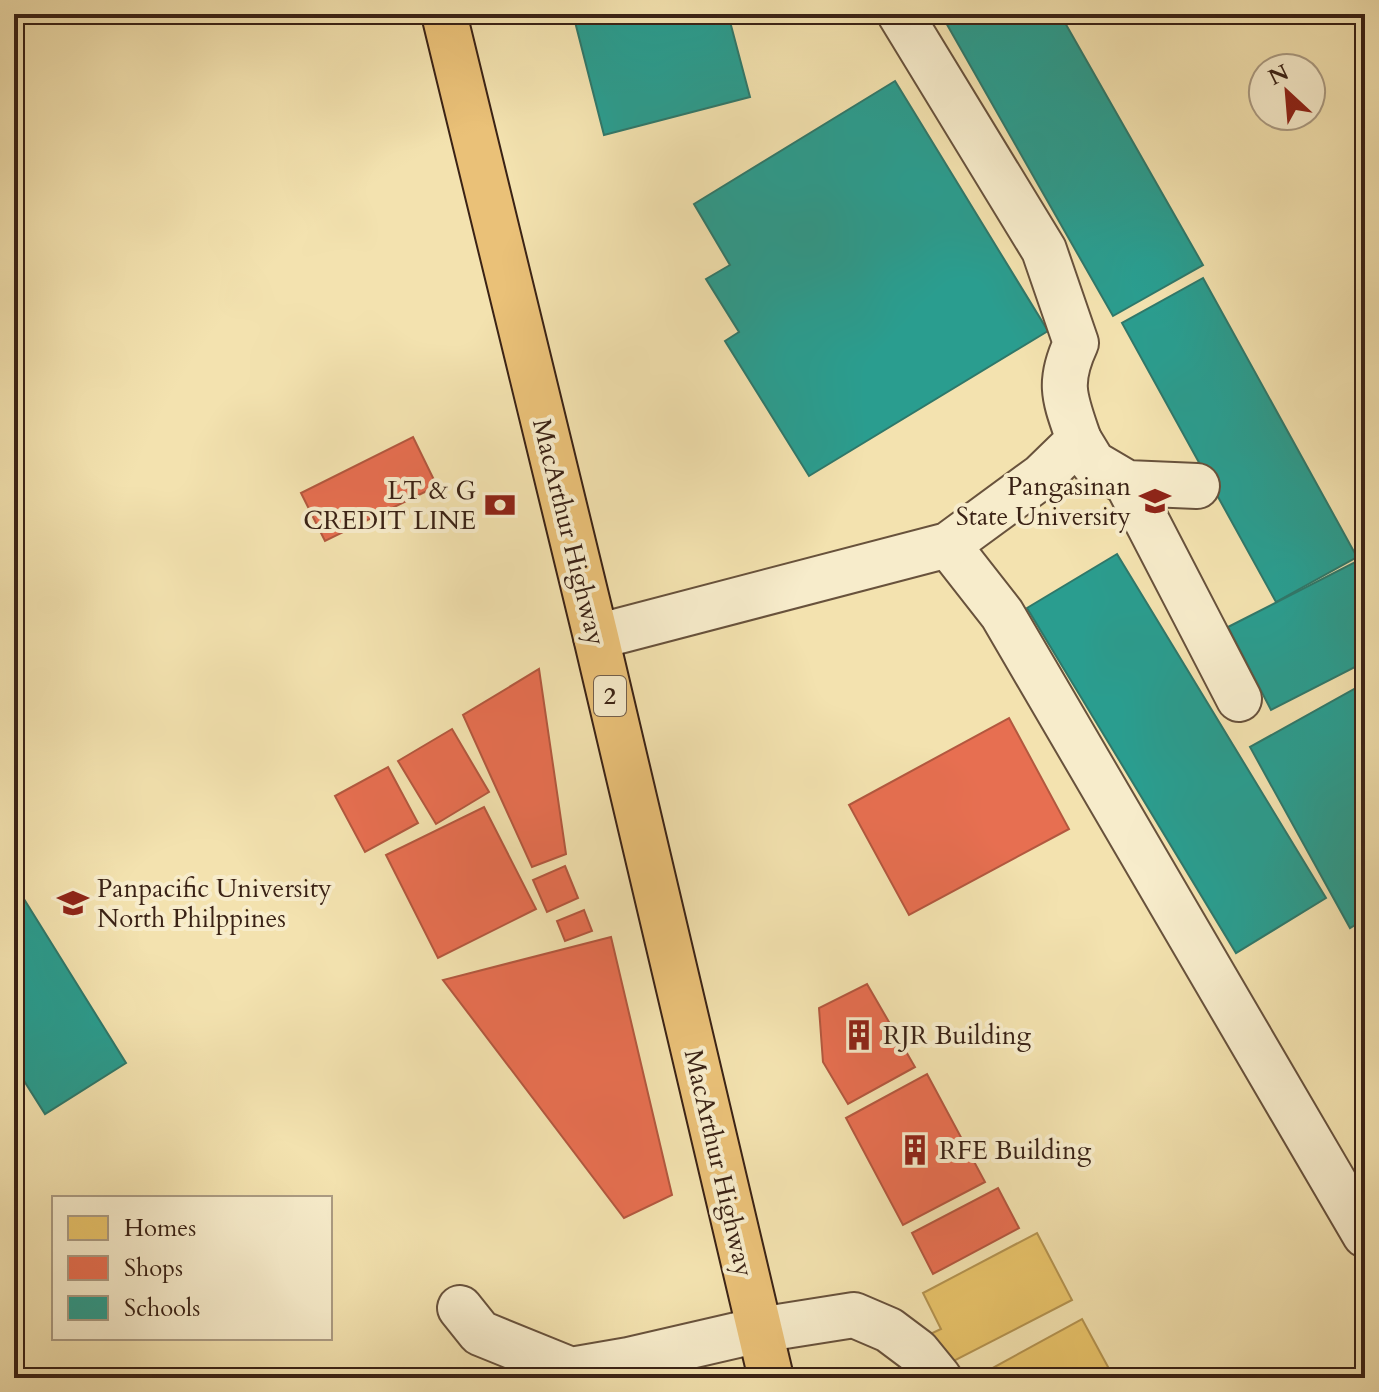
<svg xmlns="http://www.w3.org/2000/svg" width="1379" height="1392" font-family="Cardo,serif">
<rect width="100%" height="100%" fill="#f3e2af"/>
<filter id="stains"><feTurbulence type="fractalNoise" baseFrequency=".0025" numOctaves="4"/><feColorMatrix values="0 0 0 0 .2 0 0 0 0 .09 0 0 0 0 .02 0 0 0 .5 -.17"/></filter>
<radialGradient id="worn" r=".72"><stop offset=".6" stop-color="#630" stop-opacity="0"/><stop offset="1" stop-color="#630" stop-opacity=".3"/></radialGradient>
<g fill="#e9c46a" stroke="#b49350" stroke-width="2">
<path d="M1037,1233L1072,1300L942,1367L926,1336L941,1329L923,1293Z"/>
<path d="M1082,1319L1114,1378H979L978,1376Z"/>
</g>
<g fill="#e76f51" stroke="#b3583f" stroke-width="2">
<path d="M413,437L437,486L325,541L301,493Z"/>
<path d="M539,669L566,854L532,867L463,715Z"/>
<path d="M1009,718L1069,829L909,915L849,805Z"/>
<path d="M452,729L489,792L436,824L398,761Z"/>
<path d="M388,767L418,823L365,852L335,796Z"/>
<path d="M484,807L536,909L438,958L386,855Z"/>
<path d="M565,866L578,898L547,912L533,880Z"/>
<path d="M584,910L592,931L565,941L557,921Z"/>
<path d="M611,937L672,1195L624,1218L443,980Z"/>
<path d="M867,984L915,1067L848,1104L823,1062L819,1008Z"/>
<path d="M927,1074L985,1182L903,1225L846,1118Z"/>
<path d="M998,1188L1019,1228L933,1274L912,1233Z"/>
</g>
<g fill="#2a9d8f" stroke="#2f786a" stroke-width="2">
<path d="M573,14H728L750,97L604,135Z"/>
<path d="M941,14H1060L1203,265L1113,316Z"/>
<path d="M895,81L1048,331L809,476L725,341L739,332L706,279L730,265L694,204Z"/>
<path d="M1203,278L1357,557L1276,602L1122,323Z"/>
<path d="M1117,554L1326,898L1236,953L1027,608Z"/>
<path d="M1363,558L1365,662L1271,710L1228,627Z"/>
<path d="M1365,683V919L1350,928L1250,747Z"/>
<path d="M14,883L126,1063L45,1114L14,1065Z"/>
<path d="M14,1212L23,1226L14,1232Z"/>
</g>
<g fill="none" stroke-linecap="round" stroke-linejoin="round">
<defs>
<g id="minor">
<path d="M1079,440L1093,463L1127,483L1197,486"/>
<path d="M1127,483L1239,699"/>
<path d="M948,545L1002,614L1365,1235"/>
<path d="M596,637L948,545L1042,476L1079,440C1065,399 1057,384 1076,343L1044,250L900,14"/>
<path d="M460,1308L480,1333L571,1370L629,1360L759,1330L854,1315L889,1330L917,1351L939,1378"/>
</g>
<path id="major" d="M444,14L596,637L771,1378"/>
</defs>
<use href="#minor" stroke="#68523c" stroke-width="48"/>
<use href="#major" stroke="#3a2215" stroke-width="48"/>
<use href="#minor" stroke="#f7eccb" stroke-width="44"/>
<use href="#major" stroke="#eac178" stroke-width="44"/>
</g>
<defs>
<symbol id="university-bare" viewBox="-9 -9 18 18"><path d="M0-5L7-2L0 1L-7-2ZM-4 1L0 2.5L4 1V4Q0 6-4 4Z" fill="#8f2418" stroke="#f7eccb" stroke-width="2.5" paint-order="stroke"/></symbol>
<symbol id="bank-bare" viewBox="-9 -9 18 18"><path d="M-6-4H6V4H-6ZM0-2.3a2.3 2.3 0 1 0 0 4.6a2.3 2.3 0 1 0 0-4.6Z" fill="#8f2418" stroke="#f7eccb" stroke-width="2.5" paint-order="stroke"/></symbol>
<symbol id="building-bare" viewBox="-9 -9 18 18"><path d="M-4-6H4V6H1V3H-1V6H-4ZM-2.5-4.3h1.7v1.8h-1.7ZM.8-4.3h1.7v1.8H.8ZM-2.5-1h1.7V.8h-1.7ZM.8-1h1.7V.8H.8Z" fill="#8f2418" stroke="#f7eccb" stroke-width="2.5" paint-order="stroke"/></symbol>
</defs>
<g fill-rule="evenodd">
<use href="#university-bare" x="1133" y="479" width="44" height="44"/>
<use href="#bank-bare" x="478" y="483" width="44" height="44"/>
<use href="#university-bare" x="51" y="881" width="44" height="44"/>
<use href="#building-bare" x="837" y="1013" width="44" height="44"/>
<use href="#building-bare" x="893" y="1128" width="44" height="44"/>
</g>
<g text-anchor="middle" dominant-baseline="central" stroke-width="8" stroke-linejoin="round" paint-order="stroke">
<rect fill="#f7eccb" stroke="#735f4c" stroke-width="2" x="594" y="676" width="32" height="40" rx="6"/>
<g font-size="24" font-weight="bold" fill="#3a2215">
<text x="610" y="696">2</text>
</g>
<g font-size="26" fill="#3a2215" stroke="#f7eccb" text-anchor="start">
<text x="1131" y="486" text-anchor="end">Pangasinan<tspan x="1131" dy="30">State University</tspan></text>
<text x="476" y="490" text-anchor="end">LT &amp; G<tspan x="476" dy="30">CREDIT LINE</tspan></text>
<text x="97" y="888">Panpacific University<tspan x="97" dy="30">North Philppines</tspan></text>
<text x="883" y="1035">RJR Building</text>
<text x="939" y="1150">RFE Building</text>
</g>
<g font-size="26" fill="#3a2215" stroke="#f7eccb">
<text transform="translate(569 532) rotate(76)">MacArthur Highway</text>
<text transform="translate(719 1163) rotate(77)">MacArthur Highway</text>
</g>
</g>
<rect width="1379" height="1392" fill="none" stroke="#f3e2af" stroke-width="48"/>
<rect x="16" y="16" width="1347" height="1360" fill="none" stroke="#3a2215" stroke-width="4"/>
<rect x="24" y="24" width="1331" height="1344" fill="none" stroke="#3a2215" stroke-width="2"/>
<rect x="52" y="1196" width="280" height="144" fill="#f7eccb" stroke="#ab9b82" stroke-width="2"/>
<rect x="68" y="1216" width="40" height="24" fill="#e9c46a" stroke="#ab9b82" stroke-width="2"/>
<text x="124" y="1236" font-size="24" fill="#3a2215">Homes</text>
<rect x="68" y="1256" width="40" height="24" fill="#e76f51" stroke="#ab9b82" stroke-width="2"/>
<text x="124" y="1276" font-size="24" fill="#3a2215">Shops</text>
<rect x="68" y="1296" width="40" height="24" fill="#2a9d8f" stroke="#ab9b82" stroke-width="2"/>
<text x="124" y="1316" font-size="24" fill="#3a2215">Schools</text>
<g transform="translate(1287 92) rotate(334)"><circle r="38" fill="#f7eccb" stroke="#ab9b82" stroke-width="2"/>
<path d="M0-6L14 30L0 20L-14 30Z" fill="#8f2418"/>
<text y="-12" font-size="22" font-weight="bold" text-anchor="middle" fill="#3a2215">N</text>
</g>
<rect width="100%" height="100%" filter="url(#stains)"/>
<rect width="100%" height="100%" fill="url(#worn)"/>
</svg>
